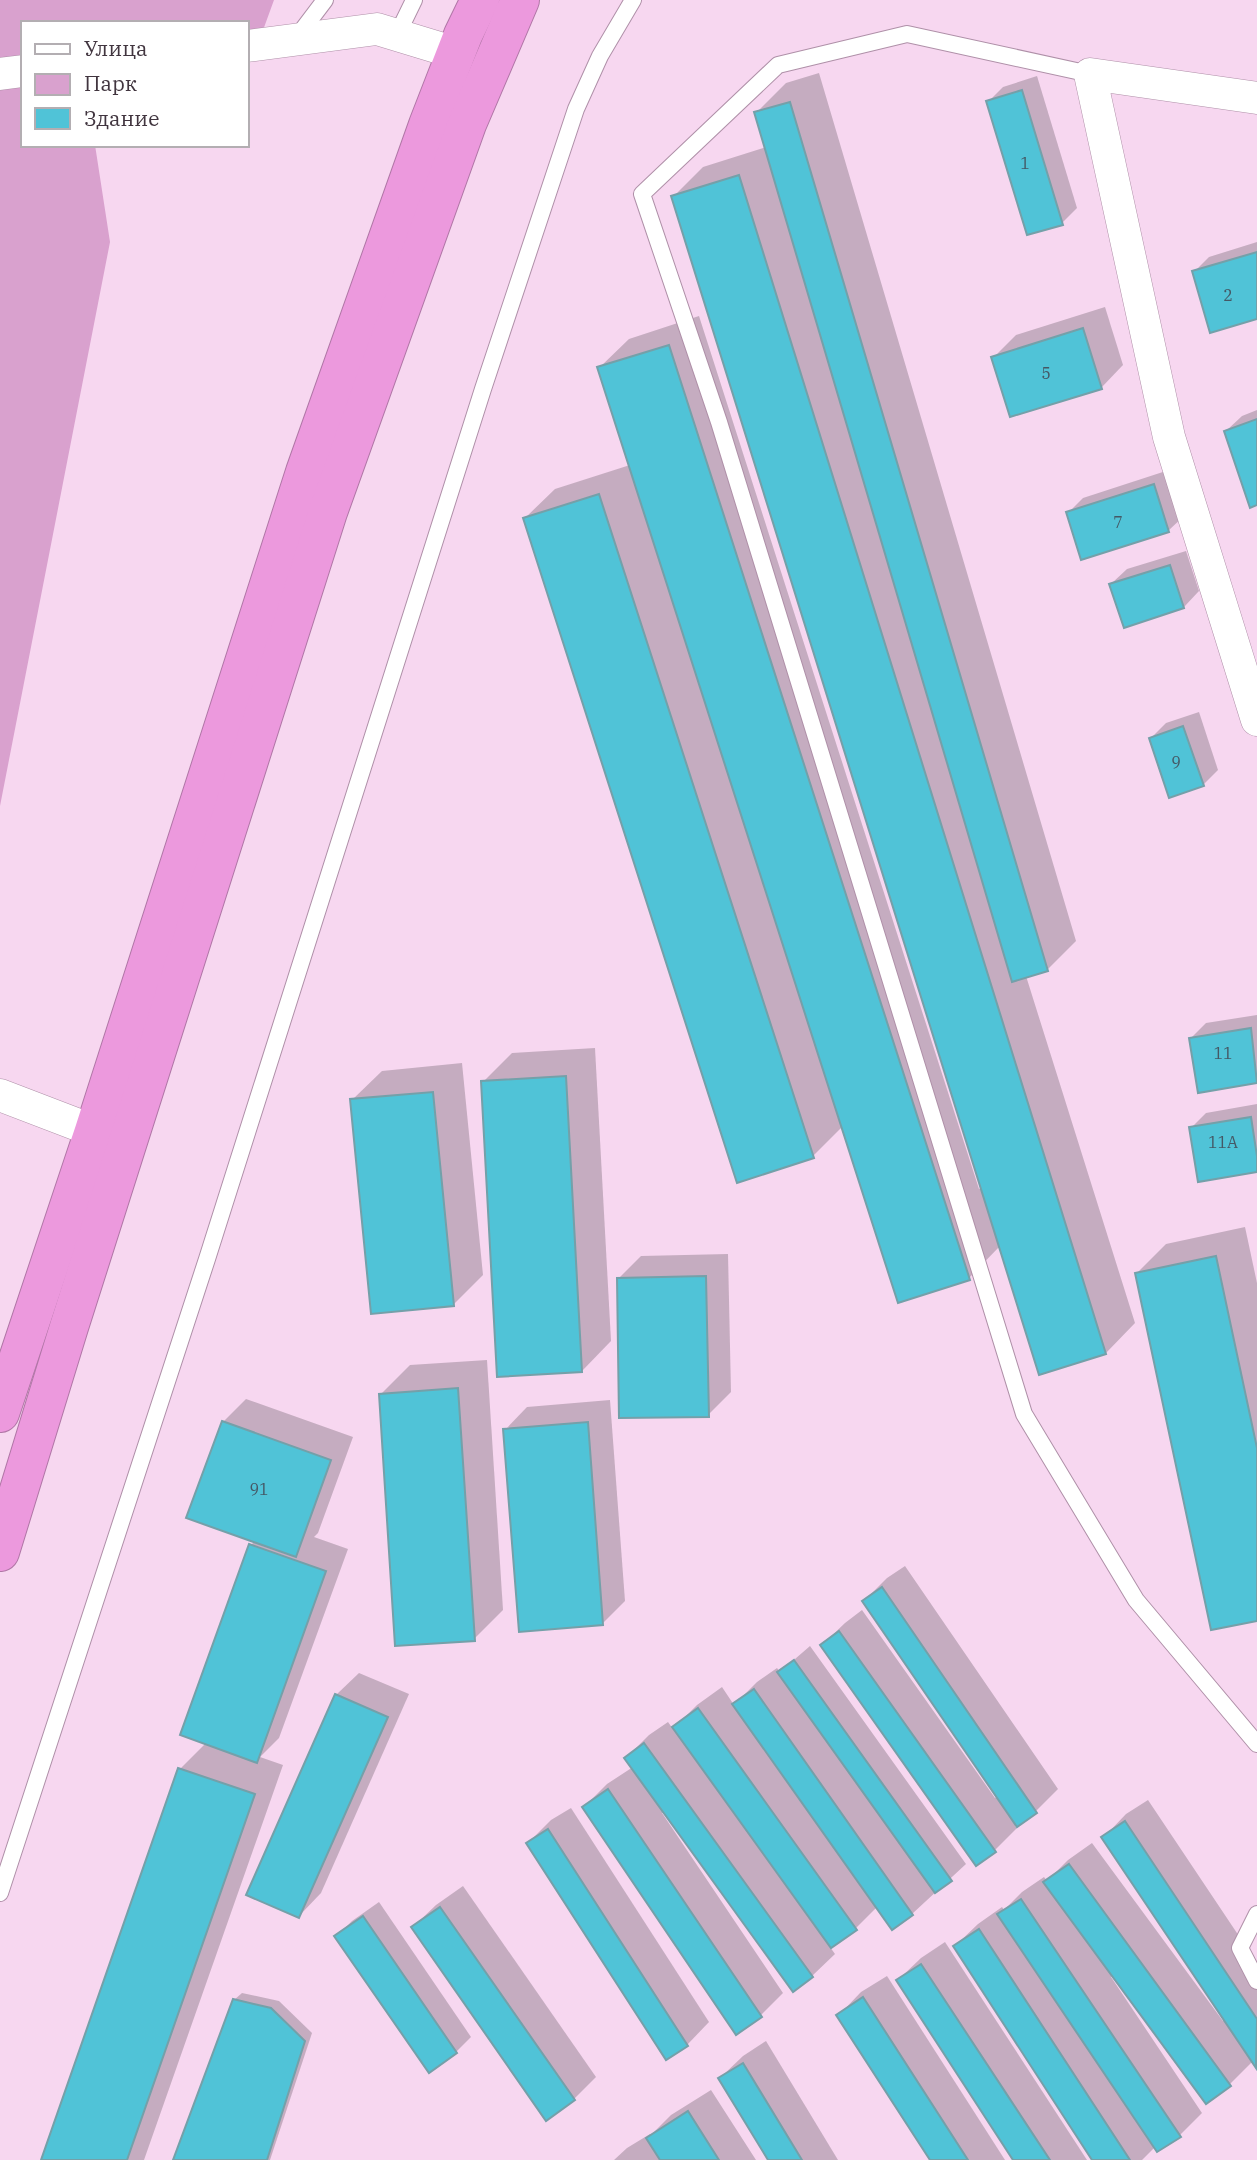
<svg xmlns="http://www.w3.org/2000/svg" width="1257" height="2160" font-family="'IBM Plex Serif',serif">
<rect width="100%" height="100%" fill="#f7d7f0"/>
<g fill="#d9a1ce">
<path d="M0,0H274L262,33L247,35V23H23V61L0,63Z"/>
<path d="M23,85V145H95L110,242L0,806V87Z"/>
</g>
<g fill="#0003">
<path d="M819,73L1076,941L1047,970L1026,976L1135,1323L1106,1353L1000,1246L969,1278L843,1126L813,1156L525,518L555,489L630,465L599,368L629,339L699,316L979,1189L982,1188L673,197L703,167L766,147L756,113L786,83Z"/>
<path d="M1037,76L1077,208L1062,223L988,102L1003,87Z"/>
<path d="M1257,242V317L1194,272L1209,257Z"/>
<path d="M1105,307L1123,365L1101,388L993,358L1016,335Z"/>
<path d="M1257,410V504L1226,431L1242,416Z"/>
<path d="M1169,470L1184,516L1168,531L1068,513L1083,498Z"/>
<path d="M1186,551L1199,591L1184,607L1111,584L1127,569Z"/>
<path d="M1199,712L1218,770L1203,785L1151,738L1166,723Z"/>
<path d="M1257,1015V1081L1199,1091L1191,1038L1206,1023Z"/>
<path d="M595,1048L611,1341L582,1371L483,1082L512,1053Z"/>
<path d="M462,1063L483,1275L453,1305L352,1100L382,1071Z"/>
<path d="M1257,1104V1170L1191,1128L1206,1113Z"/>
<path d="M1245,1227L1257,1283V1619L1137,1273L1166,1244Z"/>
<path d="M728,1254L731,1392L708,1415L618,1279L641,1256Z"/>
<path d="M487,1360L503,1610L474,1639L380,1395L410,1365Z"/>
<path d="M246,1399L353,1437L318,1533L314,1537L348,1549L279,1738L260,1757L283,1765L144,2160H42L180,1769L206,1743L251,1545L255,1541L223,1422Z"/>
<path d="M610,1400L625,1601L603,1623L505,1430L527,1407Z"/>
<path d="M905,1566L1058,1789L1036,1811L1015,1826L1017,1828L994,1851L822,1645L845,1623L862,1610L995,1798L998,1796L864,1601L887,1578Z"/>
<path d="M810,1646L966,1864L912,1914L877,1907L855,1929L830,1947L835,1954L812,1976L665,1811L662,1813L783,1993L761,2015L736,2032L584,1807L607,1784L633,1767L626,1758L649,1735L668,1722L673,1729L697,1705L722,1687L734,1705L757,1682L777,1668L780,1672Z"/>
<path d="M359,1673L409,1694L321,1893L299,1916L336,1695Z"/>
<path d="M1148,1800L1257,1963V2065L1253,2061L1230,2084L1206,2102L1113,1975L1111,1977L1202,2113L1180,2135L1155,2147L1142,2160H1094L955,1946L978,1924L1002,1907L1004,1910L1022,1892L1044,1877L1047,1881L1068,1860L1092,1843L1223,2021L1225,2019L1104,1837L1126,1814Z"/>
<path d="M571,1808L709,2022L687,2045L528,1843L551,1820Z"/>
<path d="M463,1886L596,2077L574,2099L413,1927L436,1905Z"/>
<path d="M379,1902L471,2037L456,2052L337,1936L352,1921Z"/>
<path d="M945,1942L1087,2160H1015L898,1980L921,1958Z"/>
<path d="M887,1976L1005,2160H932L839,2015L861,1992Z"/>
<path d="M242,1993L279,2001L312,2033L270,2160H175L234,2000Z"/>
<path d="M766,2041L838,2160H770L720,2078L743,2056Z"/>
<path d="M711,2090L756,2160H614L627,2148L650,2134L651,2135L671,2115Z"/>
</g>
<g fill="#50c3d7" stroke="#74a0a9" stroke-width="2">
<path d="M1022,90L1063,225L1027,235L986,101Z"/>
<path d="M790,102L1048,971L1012,982L754,112Z"/>
<path d="M739,175L1106,1354L1039,1375L671,196Z"/>
<path d="M1257,252V319L1210,333L1192,271Z"/>
<path d="M1083,328L1102,389L1010,417L991,357Z"/>
<path d="M669,345L970,1280L898,1303L597,367Z"/>
<path d="M1257,419V505L1250,508L1224,431Z"/>
<path d="M1154,484L1169,532L1081,560L1066,512Z"/>
<path d="M599,494L814,1158L737,1183L523,518Z"/>
<path d="M1170,565L1184,608L1124,628L1109,584Z"/>
<path d="M1183,726L1204,786L1169,798L1149,738Z"/>
<path d="M1251,1028L1257,1083L1198,1093L1189,1038Z"/>
<path d="M566,1076L582,1372L497,1377L481,1081Z"/>
<path d="M433,1092L454,1306L371,1314L350,1099Z"/>
<path d="M1251,1117L1257,1156V1172L1198,1182L1189,1127Z"/>
<path d="M1216,1256L1257,1448V1621L1211,1630L1135,1273Z"/>
<path d="M706,1276L709,1417L619,1418L617,1278Z"/>
<path d="M458,1388L475,1641L395,1646L379,1394Z"/>
<path d="M222,1421L331,1460L296,1557L186,1518Z"/>
<path d="M588,1422L603,1625L519,1632L503,1429Z"/>
<path d="M249,1544L326,1571L257,1763L180,1735Z"/>
<path d="M882,1587L1037,1813L1017,1827L862,1601Z"/>
<path d="M839,1631L996,1852L976,1866L820,1645Z"/>
<path d="M794,1660L952,1881L935,1893L777,1672Z"/>
<path d="M754,1689L913,1915L892,1930L732,1704Z"/>
<path d="M335,1694L388,1717L299,1918L246,1895Z"/>
<path d="M698,1708L857,1930L831,1948L672,1727Z"/>
<path d="M644,1743L813,1977L793,1992L624,1758Z"/>
<path d="M178,1768L255,1794L127,2160H41Z"/>
<path d="M608,1789L762,2017L736,2035L582,1807Z"/>
<path d="M1125,1821L1257,2019L1256,2068L1101,1837Z"/>
<path d="M548,1829L688,2046L666,2060L526,1843Z"/>
<path d="M1069,1864L1231,2086L1206,2104L1043,1882Z"/>
<path d="M1021,1899L1181,2137L1157,2152L997,1914Z"/>
<path d="M440,1907L575,2100L546,2121L411,1927Z"/>
<path d="M363,1916L457,2053L429,2073L334,1936Z"/>
<path d="M979,1929L1130,2160H1092L953,1946Z"/>
<path d="M921,1964L1050,2160H1013L896,1980Z"/>
<path d="M863,1997L968,2160H930L836,2015Z"/>
<path d="M233,1999L271,2008L305,2041L267,2160H173Z"/>
<path d="M743,2063L802,2160H768L718,2078Z"/>
<path d="M688,2111L719,2160H660L646,2138Z"/>
</g>
<g fill="none" stroke-linecap="round" stroke-linejoin="round">
<defs>
<g id="lane">
<path d="M397,35L414,0"/>
<path d="M297,37L325,0"/>
<path d="M1090,74L907,34L778,65L642,194L719,422L1024,1414L1136,1600L1257,1744"/>
<path d="M0,1893L207,1259L483,389L576,109L600,56L633,0"/>
<path d="M1257,1914L1240,1948L1257,1981"/>
</g>
<g id="street">
<path d="M247,46L377,29L456,53"/>
<path d="M0,74L23,71"/>
<path d="M1257,98L1090,74L1169,437L1257,720"/>
<path d="M0,1095L94,1131"/>
</g>
<g id="highway">
<path d="M0,1413L94,1131L305,472L428,125L463,35L480,0"/>
<path d="M0,1552L69,1327L328,512L467,124L520,0"/>
</g>
</defs>
<use href="#lane" stroke="#af90a8" stroke-width="18"/>
<use href="#street" stroke="#af90a8" stroke-width="33"/>
<use href="#highway" stroke="#b076a6" stroke-width="40"/>
<use href="#lane" stroke="#fff" stroke-width="16"/>
<use href="#street" stroke="#fff" stroke-width="32"/>
<use href="#highway" stroke="#ec99dd" stroke-width="38"/>
</g>
<g text-anchor="middle" dominant-baseline="central" stroke-width="5" stroke-linejoin="round" paint-order="stroke">
<g font-size="16" fill="#455865">
<text x="1025" y="163">1</text>
<text x="1228" y="295">2</text>
<text x="1046" y="373">5</text>
<text x="1118" y="522">7</text>
<text x="1176" y="762">9</text>
<text x="1223" y="1053">11</text>
<text x="1223" y="1142">11А</text>
<text x="259" y="1489">91</text>
</g>
</g>
<rect x="21" y="21" width="228" height="126" fill="#ffffff" stroke="#b3aeb2" stroke-width="2"/>
<rect x="35" y="44" width="35" height="10" fill="#ffffff" stroke="#b3aeb2" stroke-width="2"/>
<text x="84" y="56" font-size="21" fill="#41353f">Улица</text>
<rect x="35" y="74" width="35" height="21" fill="#d9a1ce" stroke="#b3aeb2" stroke-width="2"/>
<text x="84" y="91" font-size="21" fill="#41353f">Парк</text>
<rect x="35" y="108" width="35" height="21" fill="#50c3d7" stroke="#b3aeb2" stroke-width="2"/>
<text x="84" y="126" font-size="21" fill="#41353f">Здание</text>
</svg>
